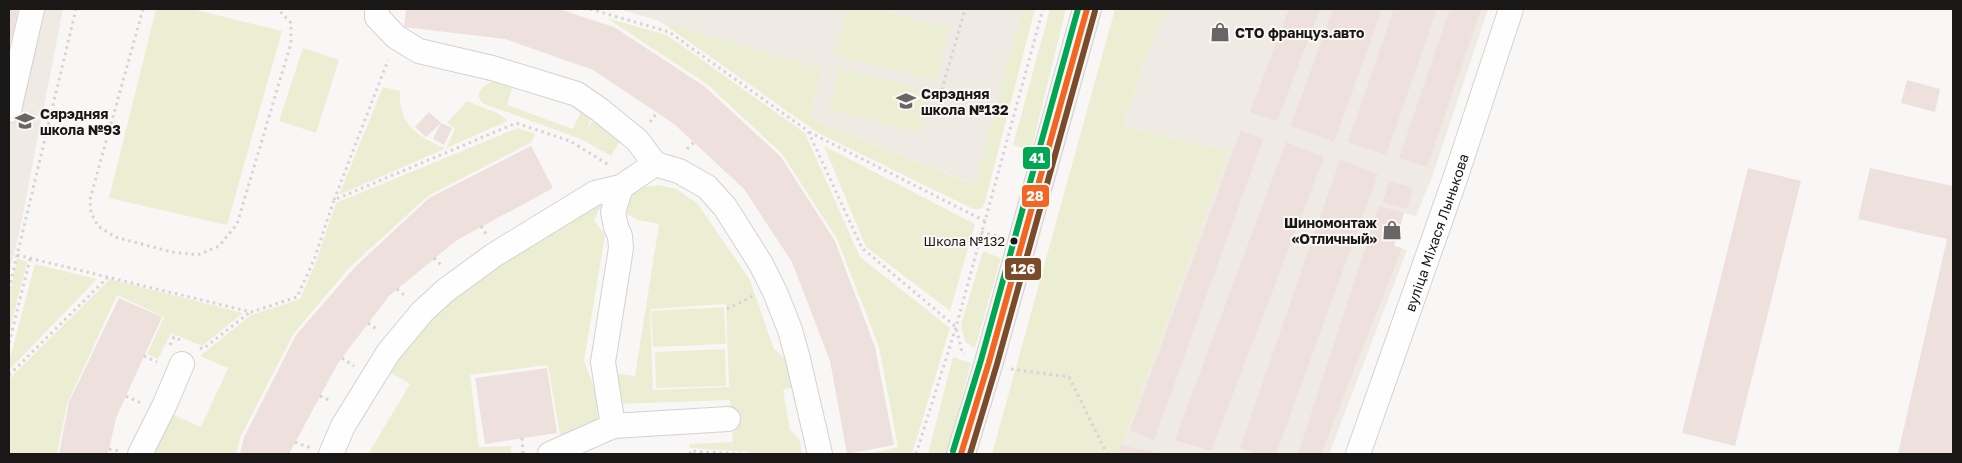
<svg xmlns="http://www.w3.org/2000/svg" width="1962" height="463" font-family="'Golos Text',sans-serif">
<rect width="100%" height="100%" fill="#f9f7f6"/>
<g fill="#f0eae5">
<path d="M9,9H63L19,234L9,274Z"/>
<path d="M619,9H1022L975,185L810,118L822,69Z"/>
<path d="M1168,9H1488L1432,177L1416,216L1404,213L1394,246L1407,250L1329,454H1119L1229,151L1123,126L1150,47Z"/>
</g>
<g fill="#eceed3" fill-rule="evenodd">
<path d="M156,9H192L282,31L227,225L109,198Z"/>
<path d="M846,9H875L950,28L936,81L834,55Z"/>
<path d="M1022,9H1035L985,202L981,209H973L818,133L658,20L822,69L810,118L974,185Z"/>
<path d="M1050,9H1066L1031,151L1013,145Z"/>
<path d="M1115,9H1168L1150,47L1123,126L1229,151L1119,454H992Z"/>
<path d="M607,18L667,35L805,133L860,257L950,328L912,454H867L898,447L879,347L837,239L782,154L708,85Z"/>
<path d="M303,48L339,60L316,133L279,121Z"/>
<path d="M839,67L931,92L920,133L829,110Z"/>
<path d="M496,81L513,86L507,105L573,129L582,109L590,115V121L586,131L592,121L622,138L611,156L581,139L482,103L478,96C482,86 486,83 496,81Z"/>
<path d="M383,87L400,91C398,126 418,136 446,149L455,128L447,123L467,101L499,114L508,121L339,195Z"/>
<path d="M518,128L535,134L532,142L428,196L349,268L294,333L240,438L236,454H147L167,412L201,427L228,368L200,356L251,315L300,299L316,262L336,203Z"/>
<path d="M824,146L975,224L950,311L866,247Z"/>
<path d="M659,185L676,189L697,203L750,280L774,349L789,362L795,387L783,390L790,429L800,440L802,454H755L747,452L690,448L689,444L733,442L730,400L617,404L610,373L635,376L659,224L638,220L627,214L626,204L631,192L644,187ZM726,304L729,387L653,390L650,309Z"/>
<path d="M598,196L602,204L594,220L605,235L584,361L600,402L597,405L598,426L560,435L548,365L470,375L479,447L511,446V454H368L410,384L386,370L450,291Z"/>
<path d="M983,251L1001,258L975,348L965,342L961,325Z"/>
<path d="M17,258L27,262L9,333V299Z"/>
<path d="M35,264L97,279L9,370V362Z"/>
<path d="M110,279L243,313L202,346L171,333L158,359L147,354L164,317L117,295L67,404L57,454H9V379Z"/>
<path d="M724,307L726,344L653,347L651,311Z"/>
<path d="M725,349L726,386L656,388L655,352Z"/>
<path d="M953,357L971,363L947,454H928Z"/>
</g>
<g fill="#ede0dd">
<path d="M9,9L17,11L11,39L9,38Z"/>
<path d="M406,9H559L614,27L704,86L781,157L835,241L875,347L894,445L847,454L830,361L792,262L744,189L674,124L593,70L505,39L404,27Z"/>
<path d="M1289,9H1320L1277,121L1250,112Z"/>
<path d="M1333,9H1382L1334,142L1291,126Z"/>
<path d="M1394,9H1437L1386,155L1348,142Z"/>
<path d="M1450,9H1481L1427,167L1399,158Z"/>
<path d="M1907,80L1940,89L1935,112L1901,103Z"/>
<path d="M429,112L441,123L452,128L444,145L433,139L441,123L426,137L415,127Z"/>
<path d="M1241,130L1263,139L1154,440L1130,430Z"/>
<path d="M1286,142L1324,157L1211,451L1175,440Z"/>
<path d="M531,146L553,188L457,240L389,296L338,363L289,454H240L244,437L296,335L355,267L429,198Z"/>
<path d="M1340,160L1378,174L1276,454H1259L1240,448Z"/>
<path d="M1748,168L1801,181L1735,446L1682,433Z"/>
<path d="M1870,168L1953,186V454H1898L1947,239L1858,219Z"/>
<path d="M1389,181L1413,188L1407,209L1383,202Z"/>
<path d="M1379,206L1404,213L1394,246L1402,248L1321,454H1298Z"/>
<path d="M119,298L162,317L116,418L108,454H59L69,402Z"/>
<path d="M547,368L557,433L485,444L475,378Z"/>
<path d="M1120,445L1158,453V454H1119Z"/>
</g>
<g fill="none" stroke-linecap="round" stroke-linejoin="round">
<defs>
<g id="minor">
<path d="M377,9V17L396,37L419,51L492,68L577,94L600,110L637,140L655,164L679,171L707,187L725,207L761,264L775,292L790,330L798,359L820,454"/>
<path d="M9,110L32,9"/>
<path d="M621,187L613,212L616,227L620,236L621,248L603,362L613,426L728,419"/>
<path d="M140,454L165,404L182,364"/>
<path d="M331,454L343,426L388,353L422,312L446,290L494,255L595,193L621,187L655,164"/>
<path d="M550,454L613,426"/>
<path id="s1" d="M1358,454L1456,176L1511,9"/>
</g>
<path id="major" d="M961,454L989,362L1087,9"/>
</defs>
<use href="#minor" stroke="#d3d2d1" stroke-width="26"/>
<use href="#major" stroke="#d3d2d2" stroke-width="30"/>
<g stroke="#d5d4d4" stroke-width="3" stroke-dasharray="2.5 4" stroke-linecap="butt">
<path d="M143,9L90,199L91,213L98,226L115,237L172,252L198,255L219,246L237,224L291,43V23L278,9"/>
<path d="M590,9L669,32L808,131L862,248L956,327L962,352L965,353"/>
<path d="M940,96L965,9"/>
<path d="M650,122L657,113"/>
<path d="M809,132L985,221"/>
<path d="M687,149L694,142"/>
<path d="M334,200L388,60"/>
<path d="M481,226L486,234"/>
<path d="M981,232L997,236"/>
<path d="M17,255L251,312L297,297L314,260L334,200L516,123L570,141L609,165"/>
<path d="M434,258L441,265"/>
<path d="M9,289L76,9"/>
<path d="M397,289L406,297"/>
<path d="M727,309L753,296"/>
<path d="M368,323L378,330"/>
<path d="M9,343L30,259"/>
<path d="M170,345L174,337L182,341"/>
<path d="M200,348L203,349L250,312"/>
<path d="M144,356L157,362"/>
<path d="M342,358L354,366"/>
<path d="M1011,369L1069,377L1107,454"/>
<path d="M9,375L108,277"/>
<path d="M126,396L141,403"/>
<path d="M320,396L331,401"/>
<path d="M522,438L523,454"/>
<path d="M295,442L311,448"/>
<path d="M109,449L119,451"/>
<path d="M690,454V451L741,454"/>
<path d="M916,454L956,327L1043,9"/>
</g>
<use href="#minor" stroke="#fefefe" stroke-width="24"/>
<use href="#major" stroke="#ecebf2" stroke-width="28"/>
<defs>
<path id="bus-1" d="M961,454L989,362L1087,9"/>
<path id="bus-2" d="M970,454L997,364L1095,11"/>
<path id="bus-3" d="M953,451L981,360L1078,9"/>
</defs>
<use href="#bus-1" stroke="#faf7f5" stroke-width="10"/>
<use href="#bus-2" stroke="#faf7f5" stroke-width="10"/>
<use href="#bus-3" stroke="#faf7f5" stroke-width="10"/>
<use href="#bus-1" stroke="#f26522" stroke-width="6"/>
<use href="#bus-2" stroke="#7a4b2a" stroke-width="6"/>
<use href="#bus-3" stroke="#00a651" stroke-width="6"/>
</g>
<defs>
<symbol id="shop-bare" viewBox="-9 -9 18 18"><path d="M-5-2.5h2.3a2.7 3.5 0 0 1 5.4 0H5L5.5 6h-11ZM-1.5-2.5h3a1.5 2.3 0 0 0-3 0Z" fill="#676665" stroke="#faf7f5" stroke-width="2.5" paint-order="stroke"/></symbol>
<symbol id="school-bare" viewBox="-9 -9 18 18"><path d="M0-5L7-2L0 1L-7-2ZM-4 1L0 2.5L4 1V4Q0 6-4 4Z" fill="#676665" stroke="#faf7f5" stroke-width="2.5" paint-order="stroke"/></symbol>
</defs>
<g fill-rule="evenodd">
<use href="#shop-bare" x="1206" y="18" width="28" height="28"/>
<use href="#school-bare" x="892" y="87" width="28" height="28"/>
<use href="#school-bare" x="11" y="107" width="28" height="28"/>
<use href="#shop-bare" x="1378" y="216" width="28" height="28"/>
</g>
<circle fill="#191817" stroke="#faf7f5" stroke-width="2" cx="1014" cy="241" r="4.5"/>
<g text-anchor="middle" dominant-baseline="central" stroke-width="4" stroke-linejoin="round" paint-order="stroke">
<g font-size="13" fill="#191817" stroke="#faf7f5" text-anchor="end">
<text x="1005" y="241">Школа №132</text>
</g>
<g font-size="14" font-weight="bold" fill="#191817" stroke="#faf7f5" text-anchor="start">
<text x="1235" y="32">СТО француз.авто</text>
<text x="921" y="93">Сярэдняя<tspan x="921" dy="16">школа №132</tspan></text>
<text x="40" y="113">Сярэдняя<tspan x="40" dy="16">школа №93</tspan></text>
<text x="1377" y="222" text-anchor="end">Шиномонтаж<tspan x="1377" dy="16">«Отличный»</tspan></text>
</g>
<g font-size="14" fill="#191817" stroke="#faf7f5">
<text stroke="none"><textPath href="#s1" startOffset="235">вуліца Міхася Лынькова</textPath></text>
</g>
</g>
<g stroke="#faf7f5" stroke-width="2">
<rect x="1022" y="146" width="29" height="24" rx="5" fill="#00a651"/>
<rect x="1021" y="184" width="29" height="24" rx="5" fill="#f26522"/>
<rect x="1004" y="257" width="38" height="24" rx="5" fill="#7a4b2a"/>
</g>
<g font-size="14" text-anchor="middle" font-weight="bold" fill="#fff">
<text x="1037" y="163">41</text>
<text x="1035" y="201">28</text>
<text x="1023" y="274">126</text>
</g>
<rect width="1962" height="463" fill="none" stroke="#191817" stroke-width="20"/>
</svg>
